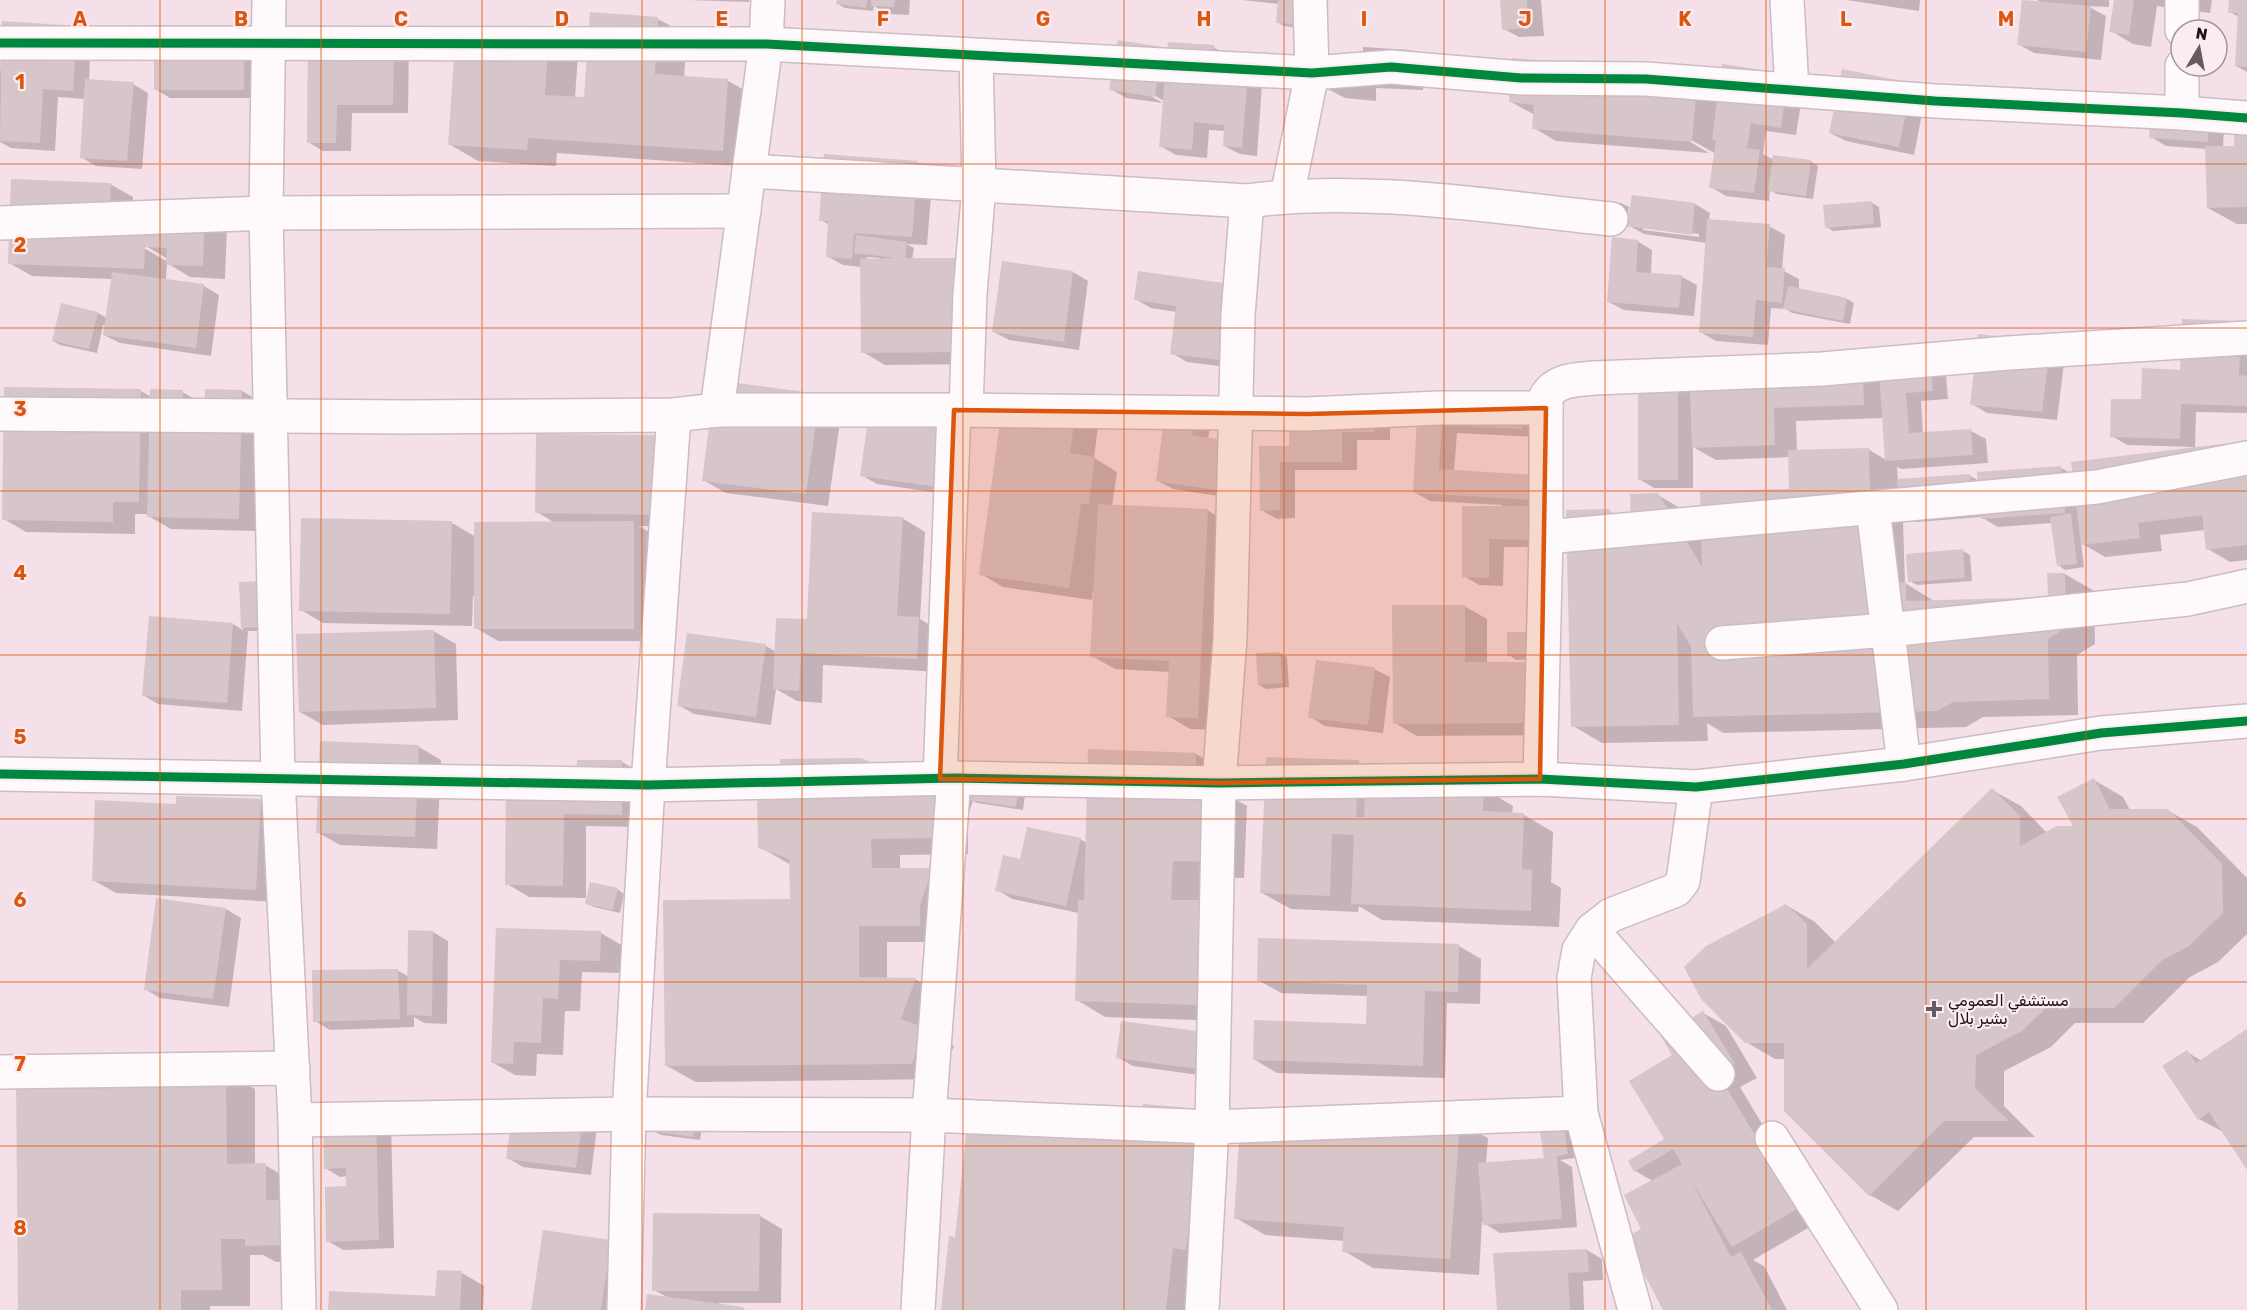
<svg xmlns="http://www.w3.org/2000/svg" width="2247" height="1310" font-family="Rubik,'Noto Sans Arabic',sans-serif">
<rect width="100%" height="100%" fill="#f5dfe8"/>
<g fill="#0003" fill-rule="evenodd">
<path d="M689,0H749V2Z"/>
<path d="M838,0H910L909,15L888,14L874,6L873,11L845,8L838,4Z"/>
<path d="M1242,0H1311L1308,29L1284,26L1277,22L1279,4Z"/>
<path d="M1502,0H1541L1544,36L1519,37L1504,29Z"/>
<path d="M1846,0H1920L1919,11Z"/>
<path d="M2037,0H2109V7L2087,6L2106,16L2101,60L2034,53L2018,44L2041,2Z"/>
<path d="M2115,0H2212L2210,13L2157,6L2151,47L2133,44L2111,31Z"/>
<path d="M2231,0H2247V72L2236,66L2239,17L2230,12Z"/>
<path d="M658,19L687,35L684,78L728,81L757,97L752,167L557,153L556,166L478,161L449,144L457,31L578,54L575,98L585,99Z"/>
<path d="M3,23L91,36L89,81L133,84L148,93L142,169L96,166L81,157L85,99L58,97L55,151L11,148L0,142V75Z"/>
<path d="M309,29L409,38L408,113H352L351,151H323L308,142Z"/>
<path d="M259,36V98H170L155,89Z"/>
<path d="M1213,47L1229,56L1262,84L1257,156L1240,154L1224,146L1225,131L1209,130L1207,158L1176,155L1160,146L1164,101L1149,92L1147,94L1163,103L1126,98L1111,89L1168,52Z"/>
<path d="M1363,47L1410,50L1425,58L1423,90L1376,88V101L1345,98L1330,90L1332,57L1363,58Z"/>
<path d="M1756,70L1771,79L1801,103L1796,135L1766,131L1763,154L1774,160L1810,161L1818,166L1813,199L1777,194L1770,190L1769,201L1726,196L1711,187L1716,154L1686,137L1685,139L1709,153L1556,141L1534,128L1535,115L1511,102L1697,73Z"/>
<path d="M1926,93L1914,155L1846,141L1830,133Z"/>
<path d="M2225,109L2223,147H2235L2247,115V224H2237L2208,208L2207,149L2166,146L2151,137Z"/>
<path d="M917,162L933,171L927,245L906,244L914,248L912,260L982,364L885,365L863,352L862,267L843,265L827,256L830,225L821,220ZM867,257L880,258L879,260H867Z"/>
<path d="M110,184L133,197L132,210L227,226L225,279L190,277L167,263L166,281L204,286L219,295L211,356L120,343L104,335L106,325H103L97,353L60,345L53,341L62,305L98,313L107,318L112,279L32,276L9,263ZM139,242L168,259V262L137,244Z"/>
<path d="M1633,197L1695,204L1710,213L1709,221L1769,226L1785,235L1782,270L1799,279V290L1847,299L1854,303L1850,324L1792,313L1786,309L1771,308L1768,345L1716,341L1700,332L1707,243L1644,234L1628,225V227H1588L1581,202L1621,203L1629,207L1628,215H1631ZM1643,227L1699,234V237L1643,230Z"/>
<path d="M1872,203L1879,207L1881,227L1833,231L1826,227Z"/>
<path d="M1637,241L1652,250L1651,274L1682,277L1697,285L1694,316L1624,310L1609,302Z"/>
<path d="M1073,272L1088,281L1079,350L1009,340L994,332Z"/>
<path d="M1237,286L1243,369L1187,362L1172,353L1177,312L1151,308L1135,299Z"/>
<path d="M2247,326V413L2196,412L2195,448L2247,442V560L2230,562L2208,549L2205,530L2160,535L2162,551L2105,557L2081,543L2084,567L2065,570L2058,565L2052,523L1998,527L1981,517L1916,522L1896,511L1903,522L1905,583L1934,601L2049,599L2065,574L2094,591L2095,644L2077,655L2078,715L1983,717L1966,727L1723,733L1707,723L1708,741L1602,743L1573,726L1609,511L1633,525L1658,495L1687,512L1791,490L1790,457L1716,460L1693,447V488H1654L1639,479L1678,385L1691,393L1945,363L1948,399L1921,401L1923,434L1971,431L1986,439L1988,463L1902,469L1897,467L1898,481L1969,475L1979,481L2061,468L2074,475L2193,449V447L2127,445L2112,436L2142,401ZM1883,418L1886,460L1868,449L1797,451L1796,421Z"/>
<path d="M1980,336L2064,363L2057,420L1987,413L1972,404Z"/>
<path d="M141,391L151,397L182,392L206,405L242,391L264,404L261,531L171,529L148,516V514H135V534L26,532L4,519Z"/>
<path d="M1005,394L1099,417L1094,458L1117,472L1112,506L1207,510L1230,523L1220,730L1190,729L1168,716L1170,672L1115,669L1092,656L1095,591H1093L1092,600L1003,587L981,574Z"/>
<path d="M1420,399L1524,405L1537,437L1457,433L1454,471L1534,476L1549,547H1504L1503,586L1479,585L1464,576L1502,505L1430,501L1414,492Z"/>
<path d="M842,408L828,506L726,493L703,480Z"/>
<path d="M1390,408V440H1357V470H1295V518L1277,519L1261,510L1260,448L1290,447Z"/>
<path d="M1167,412L1210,425L1208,439L1231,498L1173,489L1158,481Z"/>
<path d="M963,420L953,495L877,484L861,475Z"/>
<path d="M684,450L683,527L639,526L656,536V641H498L476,628V596H473L472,626L323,623L301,610L452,523L476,537L555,523L537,512Z"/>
<path d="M902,518L925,532L920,619L941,632L939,672L823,665L822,703L797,701L776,689L771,725L694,714L678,705L688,635L766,646L776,652L808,621Z"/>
<path d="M1963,551L1970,555L1972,581L1917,585L1910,581Z"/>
<path d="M241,583L270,631H248L242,711L158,704L143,695L233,624L243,630Z"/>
<path d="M1464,606L1487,619V664L1551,735L1417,736L1395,723Z"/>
<path d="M433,631L456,644L458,720L323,725L300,712Z"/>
<path d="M1509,634L1541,659L1516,660L1509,655Z"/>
<path d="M1279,653L1287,657L1289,687L1266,689L1259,685Z"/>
<path d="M1374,669L1390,677L1383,733L1325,726L1310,717Z"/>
<path d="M419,747L441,760L437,849L340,845L317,832Z"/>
<path d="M1196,754L1225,771L1224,793L1247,806L1244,878L1201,877L1225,1021L1105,1017L1077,1000L1079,913L1012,899L997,890L1021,861L1080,839L1087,843Z"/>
<path d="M578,762H622L645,775L644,827L586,826V898L529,897L507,884L578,780Z"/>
<path d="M868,762L897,779L1027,780L1023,810L977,803L973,801L968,815V854L900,855V869H933L949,942H887V979H915L944,996L931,1032L954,1046L941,1079L696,1082L667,1066L792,900L791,865L760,847Z"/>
<path d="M1358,762L1387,778L1484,789L1513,806L1512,814L1524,815L1553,832L1551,882L1561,888L1559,927L1382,920L1359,906L1358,912L1291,909L1262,893Z"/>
<path d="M2094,780L2123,797L2130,810H2167L2197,827L2247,878V934L2218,962L2190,977L2143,1023H2075L2051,1047L2004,1071V1106L2035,1137H1974L1898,1211L1870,1195L1786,1059H1775L1746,1042L1786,905L1815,922L1836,943L1992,790L2021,806L2047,833L2075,828Z"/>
<path d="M260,801L283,814L278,902L116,893L93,880L177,806Z"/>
<path d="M617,889L624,894L620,913L594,907L586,903Z"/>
<path d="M226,909L241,918L229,1007L160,998L145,989Z"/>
<path d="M498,929L601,933L623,946L622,973L582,972L580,1011H565L563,1055L537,1054L536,1076L515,1075L492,1062Z"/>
<path d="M433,932L448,941L447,1024L424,1023L414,1017V1027L330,1030L315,1021L397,970L409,977Z"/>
<path d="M1459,946L1481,959L1480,1004L1447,1003L1445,1078L1277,1073L1255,1060L1368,1025V996L1281,993L1258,980Z"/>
<path d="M1703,1013L1726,1026L1757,1078L1740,1087L1820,1221L1753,1260L1764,1266L1787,1310H1664L1644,1230L1653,1181L1635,1171L1630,1162L1667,1140L1674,1056Z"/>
<path d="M2247,1031V1167L2225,1133L2199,1119L2187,1052L2202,1061Z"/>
<path d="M1203,1033L1214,1077L1133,1066L1117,1057Z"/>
<path d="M226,1073L255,1089V1165H265L294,1182L312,1261L276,1262L263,1255H250V1306H210V1310H20Z"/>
<path d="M598,1119L591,1175L523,1167L508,1158Z"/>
<path d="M703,1121L700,1140L661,1135L654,1131Z"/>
<path d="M1569,1121L1575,1158L1560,1160L1572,1167L1577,1227L1500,1233L1482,1222L1479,1275L1373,1268L1344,1251L1345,1241L1265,1235L1236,1218L1459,1122L1488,1138L1486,1163L1548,1159Z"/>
<path d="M391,1123L394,1248L343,1250L328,1241L348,1188V1176L340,1177L325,1168Z"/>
<path d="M1229,1128L1215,1265L1197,1310H943L957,1238Z"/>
<path d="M760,1216L782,1229L781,1303H719V1305L747,1310H646L669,1298L654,1290Z"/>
<path d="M611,1241L617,1310H533Z"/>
<path d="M1587,1250L1602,1259L1603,1280L1583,1281L1584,1310H1498Z"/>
<path d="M462,1273L484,1286L483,1310H330L437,1298Z"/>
</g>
<g fill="#d6c5c9">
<path d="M837,0H867L866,8L836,4Z"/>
<path d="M871,0H895L894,7L871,6Z"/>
<path d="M1278,0H1304L1301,25L1276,23Z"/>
<path d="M1500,0H1527L1529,28L1502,30Z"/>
<path d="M2022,0L2091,6L2086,52L2017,45Z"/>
<path d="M2114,0H2134L2129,35L2109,32Z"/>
<path d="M2229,0H2247V67L2235,66L2238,13H2228Z"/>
<path d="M590,12L658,17L655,74L728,79L723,151L528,138L527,150L448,145L456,29L549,36L545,95L584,97Z"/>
<path d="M2,21L77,26L73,91L43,89L40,143L0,141Z"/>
<path d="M154,25L244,26V90H154Z"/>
<path d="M308,27L394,28L393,105H337L336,143H307Z"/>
<path d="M1118,40L1162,47L1155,97L1109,90Z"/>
<path d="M1168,42L1214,45L1212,71L1248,73L1242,148L1223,146L1224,125L1194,122L1192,150L1159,147Z"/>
<path d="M1512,58L1698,72L1692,142L1532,129L1534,105L1509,102Z"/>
<path d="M1722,64L1756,69L1754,88L1786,92L1781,128L1751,123L1747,148L1760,150L1754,193L1709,188L1716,140L1712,139Z"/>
<path d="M1842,69L1912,83L1899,147L1829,133Z"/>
<path d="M85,79L134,82L127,161L80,158Z"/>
<path d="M2152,94L2211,98L2208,142L2149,138Z"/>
<path d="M2247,113V207L2207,208L2205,146H2234V114Z"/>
<path d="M824,154L918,161L912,237L854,233L852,259L826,257L828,221H819Z"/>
<path d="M1773,155L1811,160L1806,196L1768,191Z"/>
<path d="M11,179L111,183L110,207L205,211L203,266L166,265L167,248L145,247L144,269L8,264Z"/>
<path d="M1632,195L1695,203L1692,235L1627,226Z"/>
<path d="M1872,201L1874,224L1825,228L1823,205Z"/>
<path d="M1707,219L1770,224L1766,267L1785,268L1782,303L1756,300L1753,337L1699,333Z"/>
<path d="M856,235L907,242L905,258H959L960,352L861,353L860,259L896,258L854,253Z"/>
<path d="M1612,237L1638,240L1636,272L1682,275L1679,308L1607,302Z"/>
<path d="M1002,261L1073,271L1064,342L992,332Z"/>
<path d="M1138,271L1238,285L1228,361L1170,354L1176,306L1134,300Z"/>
<path d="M112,272L204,284L196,348L103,335Z"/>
<path d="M1788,286L1847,298L1843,321L1783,309Z"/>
<path d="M61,303L98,312L89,349L52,341Z"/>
<path d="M2182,319L2241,321L2239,375L2247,376V406L2181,404L2180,439L2110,437L2111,399H2141L2142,368L2180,370Z"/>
<path d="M1978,334L2003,337L2049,353L2042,412L1970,405Z"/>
<path d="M1862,353L1864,405L1774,408L1775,445L1692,448L1689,365Z"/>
<path d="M1930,353L1933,391L1906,393L1909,433L1971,429L1973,455L1885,461L1878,356Z"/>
<path d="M715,380L820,394L806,494L702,481Z"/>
<path d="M1638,383L1678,384V480H1638Z"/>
<path d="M4,387L141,389L139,502H113V522L2,520Z"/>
<path d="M150,389L183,390L181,424H204L205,389L242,390L239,519L147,517Z"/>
<path d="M1004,393L1077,403L1070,453L1095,457L1089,504H1081L1069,588L979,575Z"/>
<path d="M1418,397L1524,403L1522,429L1442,425L1439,469L1535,475L1533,500L1413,493Z"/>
<path d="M871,398L949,409L938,487L860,476Z"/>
<path d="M1375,398V432H1342V462H1280V510L1260,511L1259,446H1289V427Z"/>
<path d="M1165,411L1195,414L1192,435L1223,440L1216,490L1156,481Z"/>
<path d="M536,434L662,435L661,515L535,513Z"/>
<path d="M2247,441V545L2206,550L2202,515L2138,523L2140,538L2081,545L2071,462Z"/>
<path d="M1869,448L1870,496L1876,584L1906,582V601L2048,597L2047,573H2065L2066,628L2048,639L2049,699L1953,702L1937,711L1693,717L1691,647L1677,623L1679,725L1571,727L1566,510L1609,509L1632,547L1630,494L1658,493L1702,567L1700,491L1789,489L1788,450Z"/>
<path d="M2061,466L2065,513L1981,519L1977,472Z"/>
<path d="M1970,474L1972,509L1899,514L1897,479Z"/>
<path d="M1098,504L1208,509L1198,718L1166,717L1169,661L1090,657Z"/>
<path d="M1462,506H1534V540L1489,539V578L1462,577Z"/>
<path d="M812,512L903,517L897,616L919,617L917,659L801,653L799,691L773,689L776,618L807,619Z"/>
<path d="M2071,513L2077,564L2057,566L2050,517Z"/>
<path d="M301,518L452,521L450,614L299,611Z"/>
<path d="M634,521V629H474V522Z"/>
<path d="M1963,549L1965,578L1908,582L1906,554Z"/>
<path d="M262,581L264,627L241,628L239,582Z"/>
<path d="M1392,605H1465V662H1529V723L1393,724Z"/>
<path d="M149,616L233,623L227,703L142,696Z"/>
<path d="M434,630L436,708L299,712L296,634Z"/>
<path d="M1507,632H1533L1534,656H1507Z"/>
<path d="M687,633L766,644L756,717L677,706Z"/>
<path d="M1280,652L1282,683L1258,685L1256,653Z"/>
<path d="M1316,660L1375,667L1368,725L1308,718Z"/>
<path d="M320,741L419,745L415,837L316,833Z"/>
<path d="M1088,749L1196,753V787L1218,788L1216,862L1173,861L1171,900H1202L1201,942L1198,943L1197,1005L1075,1001L1078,900H1084Z"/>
<path d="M1266,757L1359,760L1356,817H1364L1366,776L1484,788L1483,811L1524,813L1522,869L1532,870L1531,911L1351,904L1354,835L1332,834L1330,896L1260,893Z"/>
<path d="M860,758L869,761V783L945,782L939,838L871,839L872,868H933L920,905V926H859V977L916,978L901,1019L925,1028L912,1064L665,1066L663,900L790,899L789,859L758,848L757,796H780V759Z"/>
<path d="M577,760H622V815L564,814L563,886L505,885L506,777L576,778Z"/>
<path d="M973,767L1020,774L1016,807L968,800Z"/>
<path d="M2094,778L2110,809H2168L2222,864L2223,913L2189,946L2161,961L2114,1008H2046L2022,1031L1976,1055L1975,1088L2009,1121H1944L1869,1196L1784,1111V1043H1745L1701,999L1684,967L1706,946L1786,904L1807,924V969L1992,788L2020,816V846L2057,826H2073L2057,797Z"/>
<path d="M176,796L261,799L256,890L92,881L95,800L176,804Z"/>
<path d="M1027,827L1081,838L1066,906L995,891L1003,855L1020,859Z"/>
<path d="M590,882L618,888L613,910L585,904Z"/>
<path d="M156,898L226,908L213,999L144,990Z"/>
<path d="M496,928L601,931L600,961L560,960L558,999L543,998L541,1043L514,1042L513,1064L491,1063Z"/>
<path d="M408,930L433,931L432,1016L407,1015Z"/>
<path d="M1258,938L1459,944L1458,992L1425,991L1423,1066L1253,1060L1254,1020L1366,1024L1367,985L1257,981Z"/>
<path d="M398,969L400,1019L313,1022L312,970Z"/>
<path d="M1703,1011L1735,1064L1718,1074L1799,1208L1732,1247L1691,1180L1731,1257L1741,1252L1772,1310H1663L1625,1238L1641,1229L1624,1195L1682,1164L1673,1149L1634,1172L1628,1161L1664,1139L1629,1081L1672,1055L1661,1036Z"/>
<path d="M1121,1021L1204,1032L1198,1069L1116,1058Z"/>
<path d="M2247,1029V1170L2209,1112L2198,1120L2162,1066L2187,1050L2196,1063Z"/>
<path d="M226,1071L227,1164L266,1163V1200H283V1245L245,1246V1239H221L222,1290H181V1310H18L16,1073Z"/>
<path d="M514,1100L584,1109L576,1168L506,1159Z"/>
<path d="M1143,1104L1201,1109L1186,1250L1173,1248L1166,1310H941L949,1236L955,1237L969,1108L1141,1126Z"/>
<path d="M655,1109L696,1115L693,1137L652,1131Z"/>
<path d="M376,1113L379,1240L326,1242L325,1187L346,1186V1168L324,1169L323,1114Z"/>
<path d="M1562,1115L1568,1154L1557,1156L1562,1219L1483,1225L1478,1163L1544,1158L1538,1119Z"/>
<path d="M1460,1120L1450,1259L1342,1252L1344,1227L1234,1219L1240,1126Z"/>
<path d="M653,1213L760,1214L759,1291H652Z"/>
<path d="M543,1230L611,1240L601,1310H531Z"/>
<path d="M1587,1249L1589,1272L1568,1273L1570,1310H1497L1493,1253Z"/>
<path d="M437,1270L462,1271L460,1310H328L329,1291L435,1296Z"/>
<path d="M647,1294L744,1307L743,1310H645Z"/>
</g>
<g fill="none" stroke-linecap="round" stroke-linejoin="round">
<defs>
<g id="minor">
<path d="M269,0L266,213L278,778L295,1120L299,1310"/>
<path d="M1787,0L1792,90"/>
<path d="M2182,0V30"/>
<path d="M0,43L766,44L1312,73L1391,67L1521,78L1646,79L1935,101L2182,113L2247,118"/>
<path d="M2182,66V113"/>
<path d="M749,171L1247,201C1364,185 1493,207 1611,219"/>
<path d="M1287,196L1312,73L1310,0"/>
<path d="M0,223L266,213L744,211"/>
<path d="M717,410L766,44L768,0"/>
<path d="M966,410L970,294L979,186L976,56"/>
<path d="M0,414L407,417L674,415L717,410H954L1307,414L1439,408H1546"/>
<path d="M1873,508L1904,764"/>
<path d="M1546,537L2097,487L2247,458"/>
<path d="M1722,643L1887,630L2188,599L2247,586"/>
<path d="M0,774L648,785L954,778L1219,783L1540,779L1696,787L1904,764L2101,733L2247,721"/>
<path d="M940,779L954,410"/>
<path d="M1540,779L1546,537V396C1557,379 1576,380 1594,378L1822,369L2008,353L2247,338"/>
<path d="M1592,930L1718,1074"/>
<path d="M0,1072L293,1068"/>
<path d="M295,1120L629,1114L929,1115L1212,1127L1581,1113"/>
<path d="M1772,1138L1881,1310"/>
<path d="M624,1310L629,1114L648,785L674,415"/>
<path d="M918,1310L929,1115L954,778"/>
<path d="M1202,1310L1212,1127L1219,783L1230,638L1238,315L1247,201"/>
<path d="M1635,1310L1581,1113L1574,978L1579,950L1592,930L1611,915L1676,890L1683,881L1696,787"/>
</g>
</defs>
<use href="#minor" stroke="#cdbcc3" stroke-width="36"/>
<use href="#minor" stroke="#fefafc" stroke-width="33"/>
<defs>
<g id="cycleway">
<path d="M0,43L766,44L1312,73L1391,67L1521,78L1646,79L1935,101L2182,113L2247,118"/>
<path d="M0,774L648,785L954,778L1219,783L1540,779L1696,787L1904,764L2101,733L2247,721"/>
</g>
</defs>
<use href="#cycleway" stroke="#fbecf2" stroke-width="13"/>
<use href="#cycleway" stroke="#00873e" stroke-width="9"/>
</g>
<path fill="#de550d" fill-opacity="0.2" stroke="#de550d" stroke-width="4.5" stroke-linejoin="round" d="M1546,408L1540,779L1219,783L940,779L954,410L1307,414Z"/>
<path fill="none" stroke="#de550d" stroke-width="1.5" stroke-opacity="0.55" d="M160,0V1310M321,0V1310M482,0V1310M642,0V1310M802,0V1310M963,0V1310M1124,0V1310M1284,0V1310M1444,0V1310M1605,0V1310M1766,0V1310M1926,0V1310M2086,0V1310M0,164H2247M0,328H2247M0,491H2247M0,655H2247M0,819H2247M0,982H2247M0,1146H2247"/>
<path fill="#695960" stroke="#fbecf2" stroke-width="2" d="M1931 1000h6v6h6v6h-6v6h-6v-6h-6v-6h6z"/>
<g text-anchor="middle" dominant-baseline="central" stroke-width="4.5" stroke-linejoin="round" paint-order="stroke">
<g font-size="16" fill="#1e1117" stroke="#fbecf2" text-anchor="start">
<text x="1948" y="1000">مستشفي العمومي<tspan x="1948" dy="18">بشير بلال</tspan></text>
</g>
</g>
<g font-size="20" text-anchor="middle" font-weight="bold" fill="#de550d" stroke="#fbecf2" stroke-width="4.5" stroke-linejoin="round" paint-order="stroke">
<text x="80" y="26">A</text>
<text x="241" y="26">B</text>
<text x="401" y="26">C</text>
<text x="562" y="26">D</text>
<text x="722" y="26">E</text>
<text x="883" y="26">F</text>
<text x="1043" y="26">G</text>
<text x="1204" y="26">H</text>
<text x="1364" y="26">I</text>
<text x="1525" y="26">J</text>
<text x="1685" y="26">K</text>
<text x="1846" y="26">L</text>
<text x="2006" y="26">M</text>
<text x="20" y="89">1</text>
<text x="20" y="252">2</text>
<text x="20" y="416">3</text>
<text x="20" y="580">4</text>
<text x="20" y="744">5</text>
<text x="20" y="907">6</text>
<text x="20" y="1071">7</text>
<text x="20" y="1235">8</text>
</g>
<g transform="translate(2199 48) rotate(10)"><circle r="28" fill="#fbecf2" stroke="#a3949a" stroke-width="1.5"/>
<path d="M0-4.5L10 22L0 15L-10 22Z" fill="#695960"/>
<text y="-9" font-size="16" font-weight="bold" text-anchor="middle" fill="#1e1117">N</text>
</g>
</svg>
